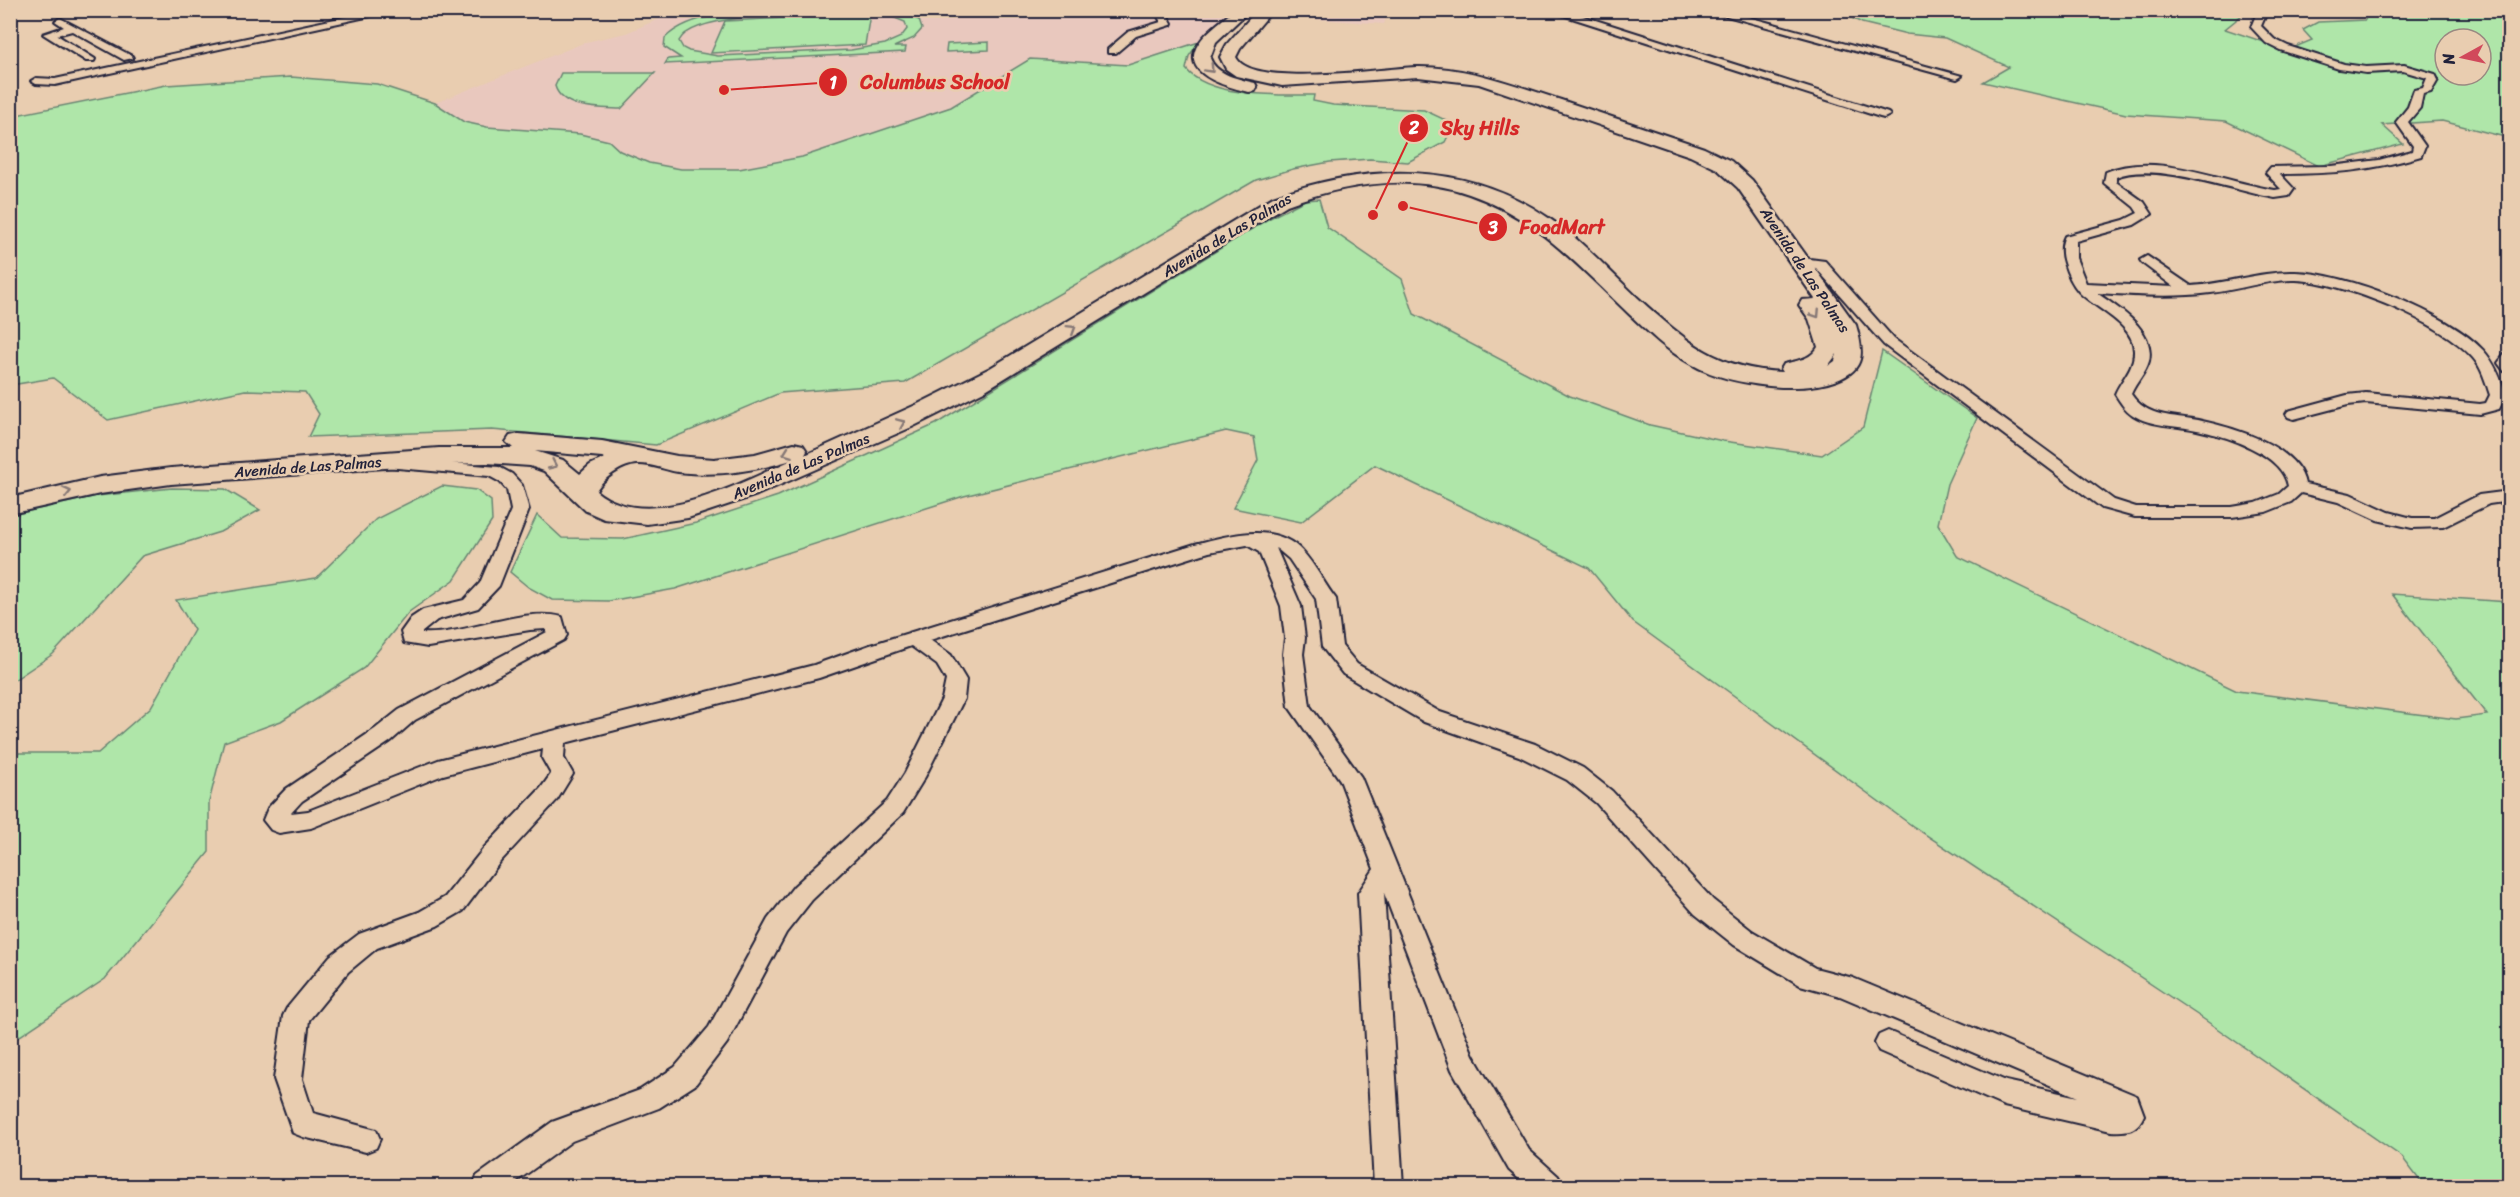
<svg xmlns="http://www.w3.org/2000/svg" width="2520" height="1197" font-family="Sriracha,sans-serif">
<rect width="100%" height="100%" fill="#e9cdb0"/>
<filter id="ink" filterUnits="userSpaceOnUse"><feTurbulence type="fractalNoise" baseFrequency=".0167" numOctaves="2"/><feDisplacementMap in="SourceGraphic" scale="12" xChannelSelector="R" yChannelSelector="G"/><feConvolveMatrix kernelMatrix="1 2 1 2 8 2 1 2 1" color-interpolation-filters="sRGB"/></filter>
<g filter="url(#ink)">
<g fill="#e9c8be">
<path d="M678,11H1229L1199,42L1128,65L1030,59L951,107L802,157L739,169H681L649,163L620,151L609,141L580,134L487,127L464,122L435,103L586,42L626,33Z"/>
<path d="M1307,11V10L1388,11L1384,24L1302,18Z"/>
</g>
<g fill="#afe6a9" stroke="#688472" stroke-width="1.5" fill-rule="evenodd">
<path d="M798,11H896L919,20L922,29L914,38L894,47H906L905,52L665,64L668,59L681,58L664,47L665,38C695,8 759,12 798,11ZM851,13L885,14L905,22L907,29L901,37L885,44L851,50L718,56L689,51L683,48L679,41C693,11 818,14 851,13Z"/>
<path d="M1837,11H2230L2241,16L2225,29L2288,50L2312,40L2303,30L2318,22L2365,20L2367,11H2509V138L2442,121L2382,125L2403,144L2319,166L2226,121L2126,114L1983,82L2009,67L1945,38L1907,34L1862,23ZM2445,39H2481V75H2445Z"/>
<path d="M870,14L865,45L711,53L725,21Z"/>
<path d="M989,42V50L946,52L947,44Z"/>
<path d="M1199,42L1189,56L1186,69C1209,98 1280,95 1314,95L1313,101L1333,105L1424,110L1454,124L1445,142L1408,162L1370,159L1330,162L1293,169L1256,180L905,383L780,393L656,445L492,430L308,437L319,414L305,392L245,390L108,420L53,378L11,385V116L166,85L291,77L377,84L435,103L464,122L487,127L580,134L609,141L620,151L649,163L681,169H739L802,157L951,107L1030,59L1128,65Z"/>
<path d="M561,73H655L621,109C601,108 562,110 555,86Z"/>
<path d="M1319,199L1327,227L1402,279L1414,314L1570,396L1650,425L1723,441L1822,455L1863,427L1882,351L1977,418L1947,484L1938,524L1957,556L2237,691L2456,719L2487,715L2392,594L2509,602V1186H2424L2402,1157L2202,1018L1914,827L1633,622L1589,568L1375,465L1301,522L1233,508L1258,460L1254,437L1226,431L964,496L675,589L609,601L552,600L528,587L510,572L537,515L562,538L623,539L696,523L778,496L936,424L1268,219L1305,200Z"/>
<path d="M442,486L476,490L491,501L492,521L454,580L409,612L364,668L281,721L224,742L209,802V852L105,979L11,1042V753H98L151,707L194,630L176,600L316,578L376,519Z"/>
<path d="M172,488L225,489L260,510L220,532L142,556L53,654L11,682V515L97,496Z"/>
</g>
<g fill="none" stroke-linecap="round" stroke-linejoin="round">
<defs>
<g id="minor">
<path d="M377,10H398L55,85L36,84L31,81L36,78L55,79Z"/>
<path d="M1154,10H1164L1172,23L1171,25L1136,36L1116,53H1108V49L1128,32L1161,22Z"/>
<path d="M1456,10H1491L1474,17Z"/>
<path d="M1547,10H1564L1888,113L1890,115L1884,118L1880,117Z"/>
<path d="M1705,10H1723L1962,76L1957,79L1953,78Z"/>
<path d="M2258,10H2268L2261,26L2274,39L2288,46L2344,64L2366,67L2404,65L2435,74L2438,80L2431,92L2423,94L2420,108L2408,122L2425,146L2421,156C2370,171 2333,174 2280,174L2294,189L2289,196L2275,198C2233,191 2155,161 2116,177V182L2144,202L2152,214L2134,225L2076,241V258L2086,283L2174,287L2142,263L2140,260L2147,256L2191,286C2226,284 2260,271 2295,272C2347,273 2448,313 2483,350C2495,363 2501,379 2506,395L2499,409L2480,414L2366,403L2348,405L2294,419L2288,417L2286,414L2288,411L2347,395L2366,393L2480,404L2486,403L2490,395C2486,383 2482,368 2473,358C2442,322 2344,282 2296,280C2268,279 2239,290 2211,293C2173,298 2135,295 2097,293C2118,308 2156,330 2149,361C2146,373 2136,382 2131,394C2147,418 2173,415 2198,420C2231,427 2298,445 2305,484L2350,494L2389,512L2412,518H2434L2479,495L2510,491V501L2489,504L2443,527L2412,528L2377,520L2338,502L2301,493L2291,502L2266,512L2232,517H2135L2102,508L1884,345L1816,268L1797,265L1795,262L1802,258L1825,261L1894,339L2114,500L2136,507H2232L2256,503L2279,494L2288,486C2282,453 2226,436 2197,430C2176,425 2152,427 2133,415C2125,410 2120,402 2115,394C2121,380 2134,368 2134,352C2135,324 2095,309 2079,292C2072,284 2067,273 2064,263C2061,254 2061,244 2065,236L2124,220L2138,213L2134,207L2104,183L2106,172C2156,151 2223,182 2275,190L2281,189L2266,173L2271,167L2331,166L2379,160L2412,151L2413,146L2396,122L2408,107L2414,90L2423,88L2427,78L2403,71L2366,73L2339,69L2280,50L2266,43L2251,27Z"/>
<path d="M60,18L132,56L133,58L124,60L72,31L57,35L95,59L94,61H86L43,34L64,27L55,21Z"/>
<path d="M2510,352V373L2504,371L2498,363L2505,354Z"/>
<path d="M392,458L499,467L512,474L522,485L529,510L499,586L478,608L437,620L421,633C462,637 522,606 562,617L567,635L564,640L415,720L391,741L302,801L291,813L308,811L438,760L814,665L870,645L1195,544C1229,535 1276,521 1303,552C1314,564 1323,581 1333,595L1336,599L1342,646L1357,664L1440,712L1535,744L1583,768L1612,791L1713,900L1752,931L1815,968L1853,978L2137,1096L2144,1115C2137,1131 2127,1132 2111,1131L2004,1106L1879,1051L1875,1043L1879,1035L1888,1031L2006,1081L2078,1097L1840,996L1800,985L1734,945L1695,914L1596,803L1567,780L1519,756L1424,722L1343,674L1322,647L1316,599L1289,559L1276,548L1301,606L1305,638L1303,654L1310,706L1361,777L1473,1055L1529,1150L1558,1176L1563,1186H1527L1509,1170L1452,1070L1384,893L1403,1186H1374L1358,893L1374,869L1340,780L1289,707L1283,654L1285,638L1281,606L1259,552L1247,545L1209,552L930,640L951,655L966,680L964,699L925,777L903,813L812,900L786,933L727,1043L695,1085L659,1108L572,1141L510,1186H473L477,1176L552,1122L640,1090L675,1067L709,1027L768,919L794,886L887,801L905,773L942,699L946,680L937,665L911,646L819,678L565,743L564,758L573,774L557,800L500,862L463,911L437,926L377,948L348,972L309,1020L302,1079L313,1113L376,1130L380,1139L376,1148L366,1152L303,1137L293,1133L274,1079L283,1016L287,1008L330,956L359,934L419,912L445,897L484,848L541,788L551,774L542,758L543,749L443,775L311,828L279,833L271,830L263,820L268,808L286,789L375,729L399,710L547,632L546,629L530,630L428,647L404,643L401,632L411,618L423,610L464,600L480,583L511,510L507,490L500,482L489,476L386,467L383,463L386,459Z"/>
</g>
<g id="primary">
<path d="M1234,10H1250L1216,42L1210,58C1216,75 1239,79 1255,83L1257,87L1255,91L1249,92C1232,88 1186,77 1195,51C1201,34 1221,22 1234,10Z"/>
<path d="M1257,10H1273L1240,49L1236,57C1251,89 1383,68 1416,67C1467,66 1514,85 1561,100C1609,116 1656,132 1704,148L1731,161L1752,180L1856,325C1863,350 1867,369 1837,380C1816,388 1791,388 1769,386C1743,383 1715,378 1691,364C1667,351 1647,331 1628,313C1579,266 1535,217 1469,194C1410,173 1344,184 1287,205L984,391L912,427L757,495L688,518L647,524L604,519L586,511L544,471L530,466L486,463L439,464L171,484L100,494L10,514V498L100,477L171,468L439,448H513L506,442L510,436L519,434L602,441L677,456L714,459L755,454L794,443L803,445L807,451L805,455L918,404L990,368L1273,197C1366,163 1466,160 1550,219C1583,241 1609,271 1638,298C1686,341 1715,369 1783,372L1781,369L1784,364C1798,360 1810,360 1818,347L1809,319L1799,305L1802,300L1815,299L1738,188L1717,169L1690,156L1479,84L1418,77L1282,86L1236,76L1226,69L1220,57L1227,44ZM1837,354L1835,361L1828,366ZM535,451L602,457L605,458L590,465L580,474L563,460ZM792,460C740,483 648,534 596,491C603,478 622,465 637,464C650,463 665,470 678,472C718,477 754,471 792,460Z"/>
</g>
</defs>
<use href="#minor" stroke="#22223b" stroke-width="4"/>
<use href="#primary" stroke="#22223b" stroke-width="4"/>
<use href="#minor" fill="#e9cdb0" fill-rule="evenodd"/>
<use href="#primary" fill="#e9cdb0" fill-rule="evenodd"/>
</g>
<defs><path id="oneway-chevron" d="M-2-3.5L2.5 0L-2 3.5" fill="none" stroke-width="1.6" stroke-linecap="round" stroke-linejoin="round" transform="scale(1.5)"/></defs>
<g stroke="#867876">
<use href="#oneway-chevron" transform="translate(1210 69) rotate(46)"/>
<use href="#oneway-chevron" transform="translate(1816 314) rotate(57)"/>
<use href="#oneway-chevron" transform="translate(1072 329) rotate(-32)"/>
<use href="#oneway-chevron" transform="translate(901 423) rotate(-23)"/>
<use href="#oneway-chevron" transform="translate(787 453) rotate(160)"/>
<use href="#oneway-chevron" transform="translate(553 465) rotate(25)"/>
<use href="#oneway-chevron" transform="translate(67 492) rotate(-13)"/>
</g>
</g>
<g text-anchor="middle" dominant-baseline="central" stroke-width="5" stroke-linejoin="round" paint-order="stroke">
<g font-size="15" fill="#22223b" stroke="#e9cdb0">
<text transform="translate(1227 235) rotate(-31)">Avenida de Las Palmas</text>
<text transform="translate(1805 270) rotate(56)">Avenida de Las Palmas</text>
<text transform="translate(801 466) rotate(-23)">Avenida de Las Palmas</text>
<text transform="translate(308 467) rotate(-4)">Avenida de Las Palmas</text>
</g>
</g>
<path fill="none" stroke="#d62828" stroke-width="2" d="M724 90L833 82M1373 215L1414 128M1403 206L1493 227"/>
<g fill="#d62828" stroke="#e9cdb0" stroke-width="2">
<circle cx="724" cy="90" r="6"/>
<circle cx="1373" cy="215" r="6"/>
<circle cx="1403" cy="206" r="6"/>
<circle cx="833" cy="82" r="15"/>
<circle cx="1414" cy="128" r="15"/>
<circle cx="1493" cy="227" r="15"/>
</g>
<g font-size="18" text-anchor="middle" font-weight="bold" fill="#fff">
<text x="833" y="89">1</text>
<text x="1414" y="134">2</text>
<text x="1493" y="234">3</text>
</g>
<g font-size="20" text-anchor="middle" font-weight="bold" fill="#d62828" stroke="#e9cdb0" stroke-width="5" stroke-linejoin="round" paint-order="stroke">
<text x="935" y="89">Columbus School</text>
<text x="1480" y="135">Sky Hills</text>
<text x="1562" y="234">FoodMart</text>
</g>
<rect width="2520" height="1197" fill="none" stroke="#e9cdb0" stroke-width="36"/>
<rect x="18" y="18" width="2484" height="1161" fill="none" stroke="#22223b" stroke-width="2" filter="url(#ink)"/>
<g transform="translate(2463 57) rotate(262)"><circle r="28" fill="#e9cdb0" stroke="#998981" stroke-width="1.5"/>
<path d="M0-4.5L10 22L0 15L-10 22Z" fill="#d1495b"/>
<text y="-9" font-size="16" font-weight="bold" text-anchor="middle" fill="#22223b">N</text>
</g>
</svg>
